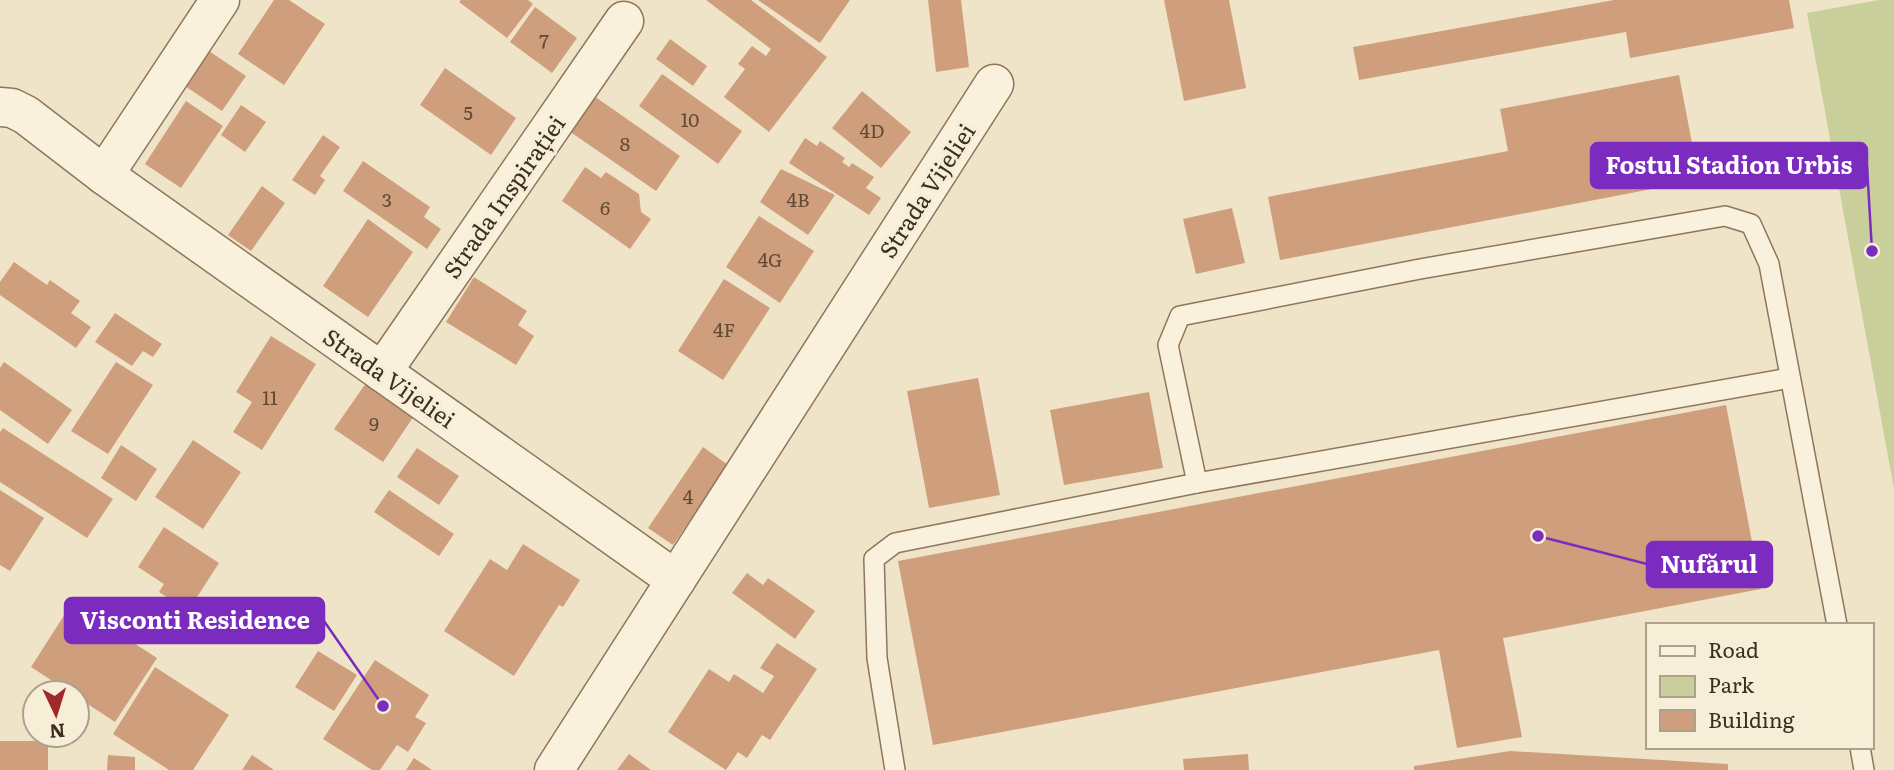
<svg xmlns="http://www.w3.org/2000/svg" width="1894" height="770" font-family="Literata,serif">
<rect width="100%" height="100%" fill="#f0e4c8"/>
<path fill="#c9cf9b" d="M1879,0H1894V489L1807,13Z"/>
<g fill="#cf9f7d">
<path d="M274,0H289L325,24L284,85L238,54Z"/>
<path d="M461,0H528L533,4L507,38L459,2Z"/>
<path d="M706,0H751L827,57L769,132L724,97L745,69L738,64L752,46L766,56L771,49Z"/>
<path d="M758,0H850L820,43Z"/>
<path d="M928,0H961L969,67L936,72Z"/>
<path d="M1164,0H1229L1246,88L1184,101Z"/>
<path d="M1614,0H1789L1794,28L1630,58L1626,32L1359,80L1353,47Z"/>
<path d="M535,7L577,38L552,73L510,42Z"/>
<path d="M670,39L707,66L693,86L656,59Z"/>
<path d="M203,47L246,76L222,111L179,82Z"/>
<path d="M445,68L516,118L491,155L420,105Z"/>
<path d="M662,74L742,131L718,164L639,106Z"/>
<path d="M1679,75L1699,180L1280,260L1268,197L1508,151L1500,109Z"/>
<path d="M862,91L911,132L881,168L832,128Z"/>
<path d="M594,96L680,156L656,191L569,131Z"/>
<path d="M186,101L223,126L181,188L145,164Z"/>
<path d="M241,105L266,122L245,152L221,135Z"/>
<path d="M323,135L340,147L320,176L325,180L315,195L292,180Z"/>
<path d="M805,138L817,146L820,141L845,158L842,162L849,167L852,163L874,177L866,188L881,198L869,215L789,163Z"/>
<path d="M363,161L430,207L424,217L441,229L427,249L343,191Z"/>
<path d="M585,167L601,178L606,172L639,194L641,212L651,219L630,249L562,201Z"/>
<path d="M781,169L835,195L808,235L760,202Z"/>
<path d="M262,186L285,203L251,251L228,235Z"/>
<path d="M1232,208L1245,263L1196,274L1183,219Z"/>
<path d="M759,216L814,251L780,303L726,267Z"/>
<path d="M368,219L413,252L368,317L323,286Z"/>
<path d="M14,262L47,285L50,280L80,301L71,313L91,327L76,348L0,295V282Z"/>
<path d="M474,277L527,311L518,325L534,336L516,365L446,322Z"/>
<path d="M724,279L770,308L723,380L678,351Z"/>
<path d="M115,313L162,344L153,357L143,351L132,366L95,342Z"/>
<path d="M271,336L316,364L262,450L233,432L252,402L236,392Z"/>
<path d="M4,362L72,410L48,444L0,410V368Z"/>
<path d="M116,362L153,385L108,454L71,431Z"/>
<path d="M978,378L1000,495L929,508L907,391Z"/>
<path d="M366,383L414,416L383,462L334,429Z"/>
<path d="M1149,392L1163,468L1064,485L1050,410Z"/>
<path d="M1726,405L1761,589L1503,638L1522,737L1457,748L1439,650L933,745L898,561Z"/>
<path d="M3,428L113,499L87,538L0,482V432Z"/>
<path d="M193,440L241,472L203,529L155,497Z"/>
<path d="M121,445L157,469L136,501L101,478Z"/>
<path d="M703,447L728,465L673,545L648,528Z"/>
<path d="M417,448L459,476L439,505L397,477Z"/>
<path d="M0,490L44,518L10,571L0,565Z"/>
<path d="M389,490L454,534L439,556L374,512Z"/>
<path d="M164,527L219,563L188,611L159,592L164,584L138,567Z"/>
<path d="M523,544L580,580L563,607L559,605L514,676L444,631L490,559L507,570Z"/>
<path d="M747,573L763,585L768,578L815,611L795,639L732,593Z"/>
<path d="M72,603L157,658L115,722L77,697V693H71L31,667Z"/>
<path d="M777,643L817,669L770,740L762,735L747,758L738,752L726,770L668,732L709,669L729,682L734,674L763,693L774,676L760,668Z"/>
<path d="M318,651L357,675L334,711L295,687Z"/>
<path d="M375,660L429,695L415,717L426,723L408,752L397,745L380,770H372L323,739Z"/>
<path d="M155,667L229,715L193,770H169L113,734Z"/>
<rect x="0" y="741" width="48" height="29"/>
<path d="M1510,751L1728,764V770H1414V766Z"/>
<path d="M629,754L651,770H617Z"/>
<path d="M1248,754L1249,770H1184L1183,759Z"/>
<path d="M108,755L135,757V770H107Z"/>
<path d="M252,755L274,770H242Z"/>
<path d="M414,758L432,770H406Z"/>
</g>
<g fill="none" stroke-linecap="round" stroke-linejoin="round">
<defs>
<g id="lane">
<path d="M1197,483L1168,345L1180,316L1420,269L1725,216L1751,224L1769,264L1837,625"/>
<path d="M1860,747L1864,770"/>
<path d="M895,770L877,658L874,559L895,543L1197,483L1790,378"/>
</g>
<g id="street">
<path d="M0,107L12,108L26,115L104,175L676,580"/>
<path d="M104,175L220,0"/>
<path d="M382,372L624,21"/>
<path d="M554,770L994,84"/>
</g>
</defs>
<use href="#lane" stroke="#8d765c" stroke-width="22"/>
<use href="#street" stroke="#8d765c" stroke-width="41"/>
<use href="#lane" stroke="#faf1dc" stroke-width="19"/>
<use href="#street" stroke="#faf1dc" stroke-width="38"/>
</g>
<g text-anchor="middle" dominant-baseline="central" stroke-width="7" stroke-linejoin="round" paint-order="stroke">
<g font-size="19" fill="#624a37">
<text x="544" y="40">7</text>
<text x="468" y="112">5</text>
<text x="690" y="119">10</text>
<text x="872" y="130">4D</text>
<text x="625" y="143">8</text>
<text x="387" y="199">3</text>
<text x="798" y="199">4B</text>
<text x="605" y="207">6</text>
<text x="770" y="259">4G</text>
<text x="724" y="329">4F</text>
<text x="270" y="397">11</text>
<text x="374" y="423">9</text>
<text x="688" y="496">4</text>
</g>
<g font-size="23" fill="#3d2e20" stroke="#f7eed8">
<text transform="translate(926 190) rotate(-57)">Strada Vijeliei</text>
<text transform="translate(503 196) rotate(-55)">Strada Inspirației</text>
<text transform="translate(390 377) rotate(35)">Strada Vijeliei</text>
</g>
</g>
<path fill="none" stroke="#7b2cbf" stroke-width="2.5" d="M1872 251L1867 166M1538 536L1647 564M383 706L324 621"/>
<g fill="#7b2cbf" stroke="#f7eed8" stroke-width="2.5">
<circle cx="1872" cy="251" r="7"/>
<circle cx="1538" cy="536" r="7"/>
<circle cx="383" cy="706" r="7"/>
</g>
<g fill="#7b2cbf" stroke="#7b2cbf" stroke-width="2.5">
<rect x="1591" y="143" width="276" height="45" rx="7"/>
<rect x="1647" y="542" width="125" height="45" rx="7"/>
<rect x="65" y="598" width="259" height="45" rx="7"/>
</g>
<g font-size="24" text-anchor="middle" font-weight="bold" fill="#fff">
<text x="1729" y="174">Fostul Stadion Urbis</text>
<text x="1709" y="573">Nufărul</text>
<text x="195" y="629">Visconti Residence</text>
</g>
<rect x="1646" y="623" width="228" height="126" fill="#f7eed8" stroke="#ada18e" stroke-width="2"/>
<rect x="1660" y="646" width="35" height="10" fill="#faf1dc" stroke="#ada18e" stroke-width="2"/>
<text x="1708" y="658" font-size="21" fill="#3d2e20">Road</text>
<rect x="1660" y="676" width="35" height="21" fill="#c9cf9b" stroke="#ada18e" stroke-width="2"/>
<text x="1708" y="693" font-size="21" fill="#3d2e20">Park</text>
<rect x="1660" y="710" width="35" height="21" fill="#cf9f7d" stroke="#ada18e" stroke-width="2"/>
<text x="1708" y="728" font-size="21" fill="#3d2e20">Building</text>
<g transform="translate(56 714) rotate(176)"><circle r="33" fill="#f7eed8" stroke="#ada18e" stroke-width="2"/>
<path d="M0-5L12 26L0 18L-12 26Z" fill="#9e2a2b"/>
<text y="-10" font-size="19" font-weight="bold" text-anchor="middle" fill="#3d2e20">N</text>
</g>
</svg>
